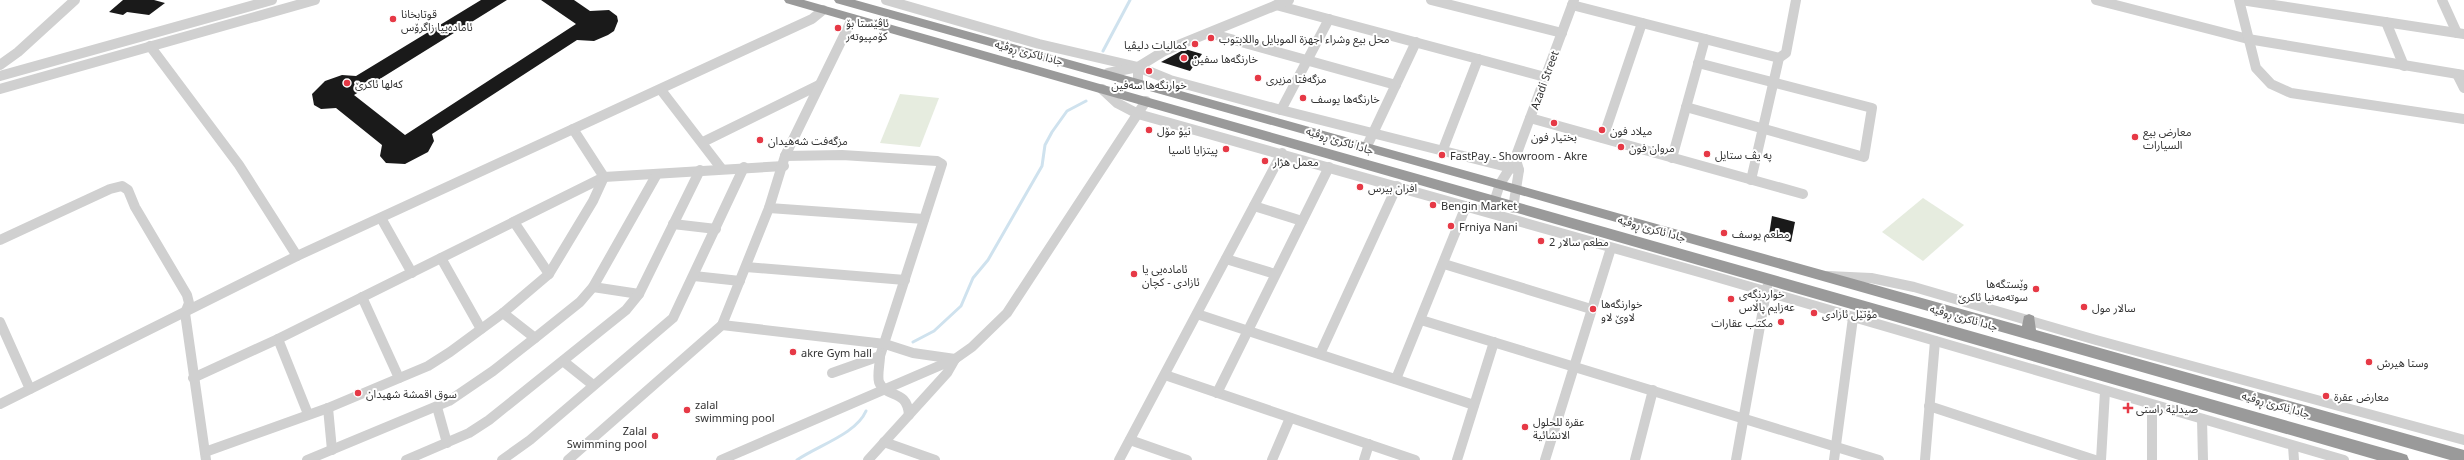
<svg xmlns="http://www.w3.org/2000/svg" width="2464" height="460" font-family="'Noto Sans','Noto Sans Arabic',sans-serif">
<rect width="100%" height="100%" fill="#fff"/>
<g fill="#e6ecdf">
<path d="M900,94L939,98L920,147L880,143Z"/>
<path d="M1923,198L1964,225L1923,261L1882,232Z"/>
</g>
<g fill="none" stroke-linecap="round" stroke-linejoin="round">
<g stroke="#cfe2ee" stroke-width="3">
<path d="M1103,51L1130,0"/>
<path d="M913,342L934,331L961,306L973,278L988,260L1042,166L1045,145L1052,132L1067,111L1086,101"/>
<path d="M797,460C819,445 856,434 866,411"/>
</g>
</g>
<g fill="#1a1a1a">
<path d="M123,0H154L165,3L149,15L127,12L123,15L109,12Z"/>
<path d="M481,0H507L354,95L405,135L576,24L541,0H574L590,11L609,10L617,16L618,21L614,31L608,35L594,41L577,40L432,134L434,141L428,152L405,164L386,163L380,156L382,145L336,108L321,109L314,105L312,94L325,81L342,75L356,76Z"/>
<path d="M1185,49L1202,54L1190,71L1161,62Z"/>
<path d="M1772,216L1795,222L1791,242L1769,235Z"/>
</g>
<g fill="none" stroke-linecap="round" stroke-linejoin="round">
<g stroke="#d0d0d0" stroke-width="10">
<path d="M886,0L1039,44L1138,67L1170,80L1281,110L1519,170"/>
<path d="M1431,0L1562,33"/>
<path d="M2096,0L2248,39L2464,75"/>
<path d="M2239,0L2256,68L2271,84L2291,93L2464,119"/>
<path d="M2241,0L2464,34"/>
<path d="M2442,0L2457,33"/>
<path d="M1276,5L1545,77"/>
<path d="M1572,5L1779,58"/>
<path d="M2386,22L2404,66"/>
<path d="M1209,33L1396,85"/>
<path d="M150,46L239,165L297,256"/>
<path d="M0,65L18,52L75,0"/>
<path d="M1138,67V82"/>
<path d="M1108,73L1138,67L1164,51L1289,0"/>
<path d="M2457,74L2464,88"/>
<path d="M0,76L272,0"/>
<path d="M0,89L315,0"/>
<path d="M1102,89L1117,103L1138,114L1706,274L2344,460"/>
<path d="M661,90L721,168"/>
<path d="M1686,107L1864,157L1872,108L1698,63"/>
<path d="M1281,110L1329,19"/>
<path d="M1530,118L1803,194"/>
<path d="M573,129L604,177"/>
<path d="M1603,138L1642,23"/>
<path d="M703,142L819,85"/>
<path d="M1366,148L1416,42"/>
<path d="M1442,152L1478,59"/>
<path d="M785,156L842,155L937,161L942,164L880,356C880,363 877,375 879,382C886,399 907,388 909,415"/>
<path d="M1672,158L1705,39"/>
<path d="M1751,180L1779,58L1786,53L1796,0"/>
<path d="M1494,202L1500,184L1513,163"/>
<path d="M1254,206L1302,221"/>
<path d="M769,208L924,219"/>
<path d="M1513,208L1519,170L1516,160L1517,153L1574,0"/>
<path d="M381,218L412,273"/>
<path d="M514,222L549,274"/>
<path d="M673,224L716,229"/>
<path d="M0,240L110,189L122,186L128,190L135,207L187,295L189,303L185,313L206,460"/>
<path d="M441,258L481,329"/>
<path d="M1226,259L1275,274"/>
<path d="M1444,264L1591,309"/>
<path d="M746,267L905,280"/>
<path d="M694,276L740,281"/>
<path d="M1828,276L1871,278L1914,287L2096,340L2464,440"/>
<path d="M593,287L639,294"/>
<path d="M362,297L399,378"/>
<path d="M503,313L535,338"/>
<path d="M1197,314L1474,405"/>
<path d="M1421,320L1879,460"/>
<path d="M0,322L30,389"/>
<path d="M722,325L885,344L913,353L955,359"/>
<path d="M278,339L308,414"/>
<path d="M1320,354L1397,186"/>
<path d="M563,361L593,385"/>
<path d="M832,373L880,356"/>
<path d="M1165,375L1415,460"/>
<path d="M193,378L278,339L604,177L784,166"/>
<path d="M1396,379L1466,206"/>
<path d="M1217,393L1329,167"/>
<path d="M0,404L297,256L812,19L823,10"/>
<path d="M2152,405V460"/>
<path d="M1929,406L2095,460"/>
<path d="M437,407L447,443"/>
<path d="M328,408L332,450"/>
<path d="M2202,419L2203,460"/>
<path d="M1130,440L1187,460"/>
<path d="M884,442L935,460"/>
<path d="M2293,446L2294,460"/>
<path d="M205,452L328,408L428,366L450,352L503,313L549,274L593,201L604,177"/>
<path d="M307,460L449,401L493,371L535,338L580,302L593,287L657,174"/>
<path d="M406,460L469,433L489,420L626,310L639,294L700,170"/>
<path d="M502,460L530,440L673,318L744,167"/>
<path d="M568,460L722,325L769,208L785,156L852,19"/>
<path d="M721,460L955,359L972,347L1007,313L1146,101"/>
<path d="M868,460L947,373L955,359"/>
<path d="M1119,460L1282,153"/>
<path d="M1272,460L1290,418"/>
<path d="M1364,460L1369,444"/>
<path d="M1457,460L1494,342"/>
<path d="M1545,460L1611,248"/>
<path d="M1635,460L1653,390"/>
<path d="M1736,460L1767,287"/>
<path d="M1834,460L1853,318"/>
<path d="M1925,460L1935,341"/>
<path d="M2101,460L2105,391"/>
</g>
<g fill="#9a9a9a" fill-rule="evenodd">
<path d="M784,0H804L2401,453L2407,455L2409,460H2377L786,3Z"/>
<path d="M834,0H855L2022,326L2024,316L2029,314L2034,316L2036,330L2464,450V460H2450L1500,189L836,3Z"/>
</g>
</g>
<g fill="#e63946" stroke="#fff" stroke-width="1.5">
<circle cx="393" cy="19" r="4"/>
<circle cx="838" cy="28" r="4"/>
<circle cx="1211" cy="38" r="4"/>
<circle cx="1195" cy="44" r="4"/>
<circle cx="1184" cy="58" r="4"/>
<circle cx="1149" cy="71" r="4"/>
<circle cx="1258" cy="78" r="4"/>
<circle cx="347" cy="83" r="4"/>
<circle cx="1303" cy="98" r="4"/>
<circle cx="1554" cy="123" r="4"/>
<circle cx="1149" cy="130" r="4"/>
<circle cx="1602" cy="130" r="4"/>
<circle cx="2135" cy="137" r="4"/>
<circle cx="760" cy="140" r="4"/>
<circle cx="1621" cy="147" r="4"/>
<circle cx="1226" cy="149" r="4"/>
<circle cx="1707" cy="154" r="4"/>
<circle cx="1442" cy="155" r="4"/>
<circle cx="1265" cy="161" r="4"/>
<circle cx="1360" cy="187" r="4"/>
<circle cx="1433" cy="205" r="4"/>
<circle cx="1451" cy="226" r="4"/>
<circle cx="1724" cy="233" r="4"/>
<circle cx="1541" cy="241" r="4"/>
<circle cx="1134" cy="274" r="4"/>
<circle cx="2036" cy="289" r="4"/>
<circle cx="1731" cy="299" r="4"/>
<circle cx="2084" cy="307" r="4"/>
<circle cx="1593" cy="309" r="4"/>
<circle cx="1814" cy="313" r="4"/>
<circle cx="1781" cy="322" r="4"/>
<circle cx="793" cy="352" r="4"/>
<circle cx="2369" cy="362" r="4"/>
<circle cx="358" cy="393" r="4"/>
<circle cx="2326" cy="396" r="4"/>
<path d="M2126 402h4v4h4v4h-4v4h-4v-4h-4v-4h4z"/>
<circle cx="687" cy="410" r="4"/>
<circle cx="1525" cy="427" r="4"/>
<circle cx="655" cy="436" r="4"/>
</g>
<g text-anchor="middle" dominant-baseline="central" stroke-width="4" stroke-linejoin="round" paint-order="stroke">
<g font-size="11" fill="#333" stroke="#fff" text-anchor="start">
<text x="401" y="13">قوتابخانا<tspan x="401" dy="13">ئامادەییا زاگرۆس</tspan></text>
<text x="846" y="22">ئاڤێستا بۆ<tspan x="846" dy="13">کۆمپیوتەر</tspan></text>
<text x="1219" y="38">محل بيع وشراء اجهزة الموبايل واللابتوب</text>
<text x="1187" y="44" text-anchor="end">كماليات دليڤيا</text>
<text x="1192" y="58">خارنگەها سفين</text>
<text x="1266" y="78">مزگەفتا مزیری</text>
<text x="355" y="83">کەلها ئاکرێ</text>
<text x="1149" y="84" text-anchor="middle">خوارنگەھا سەفین</text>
<text x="1311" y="98">خارنگەها یوسف</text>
<text x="1157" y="130">نیۆ مۆل</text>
<text x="1610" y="130">ميلاد فون</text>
<text x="2143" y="131">معارض بيع<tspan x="2143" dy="13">السيارات</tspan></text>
<text x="1554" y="136" text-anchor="middle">بختيار فون</text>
<text x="768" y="140">مزگەفت شه‌هيدان</text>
<text x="1629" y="147">مروان فون</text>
<text x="1218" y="149" text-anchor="end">پیتزایا ئاسیا</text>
<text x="1715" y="154">په يڤ ستايل</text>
<text x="1450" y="155">FastPay - Showroom - Akre</text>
<text x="1273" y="161">معمل هژار</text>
<text x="1368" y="187">افران بيرس</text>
<text x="1441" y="205">Bengin Market</text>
<text x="1459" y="226">Frniya Nani</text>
<text x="1732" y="233">مطعم يوسف</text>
<text x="1549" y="241">مطعم سالار 2</text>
<text x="1142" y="268">ئامادەیی یا<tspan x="1142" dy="13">ئازادی - کچان</tspan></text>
<text x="2028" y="283" text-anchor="end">وێستگەها<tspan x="2028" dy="13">سوتەمەنیا ئاکرێ</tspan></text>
<text x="1739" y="293">خواردنگەی<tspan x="1739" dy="13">عەزایم پاڵاس</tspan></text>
<text x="1601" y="303">خوارنگەھا<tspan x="1601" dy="13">لاوێ لاو</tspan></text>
<text x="2092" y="307">سالار مول</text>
<text x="1822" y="313">مۆتێل ئازادی</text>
<text x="1773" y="322" text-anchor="end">مكتب عقارات</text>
<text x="801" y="352">akre Gym hall</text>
<text x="2377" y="362">وستا هيرش</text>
<text x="366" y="393">سوق اقمشة شهيدان</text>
<text x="2334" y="396">معارض عقرة</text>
<text x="695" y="404">zalal<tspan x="695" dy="13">swimming pool</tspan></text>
<text x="2136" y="408">صيدلية راستى</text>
<text x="1533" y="421">عقرة للحلول<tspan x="1533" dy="13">الانشائیة</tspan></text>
<text x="647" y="430" text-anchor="end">Zalal<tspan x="647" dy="13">Swimming pool</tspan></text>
</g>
<g font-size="11" fill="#333" stroke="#fff">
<text transform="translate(1029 52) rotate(15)">جادا ئاکرێ ڕوڤیە</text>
<text transform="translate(1544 80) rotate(-70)">Azadi Street</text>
<text transform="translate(1340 140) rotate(17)">جادا ئاکرێ ڕوڤیە</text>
<text transform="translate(1652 228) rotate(16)">جادا ئاکرێ ڕوڤیە</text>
<text transform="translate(1964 317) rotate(16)">جادا ئاکرێ ڕوڤیە</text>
<text transform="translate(2276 404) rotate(16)">جادا ئاکرێ ڕوڤیە</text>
</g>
</g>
</svg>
